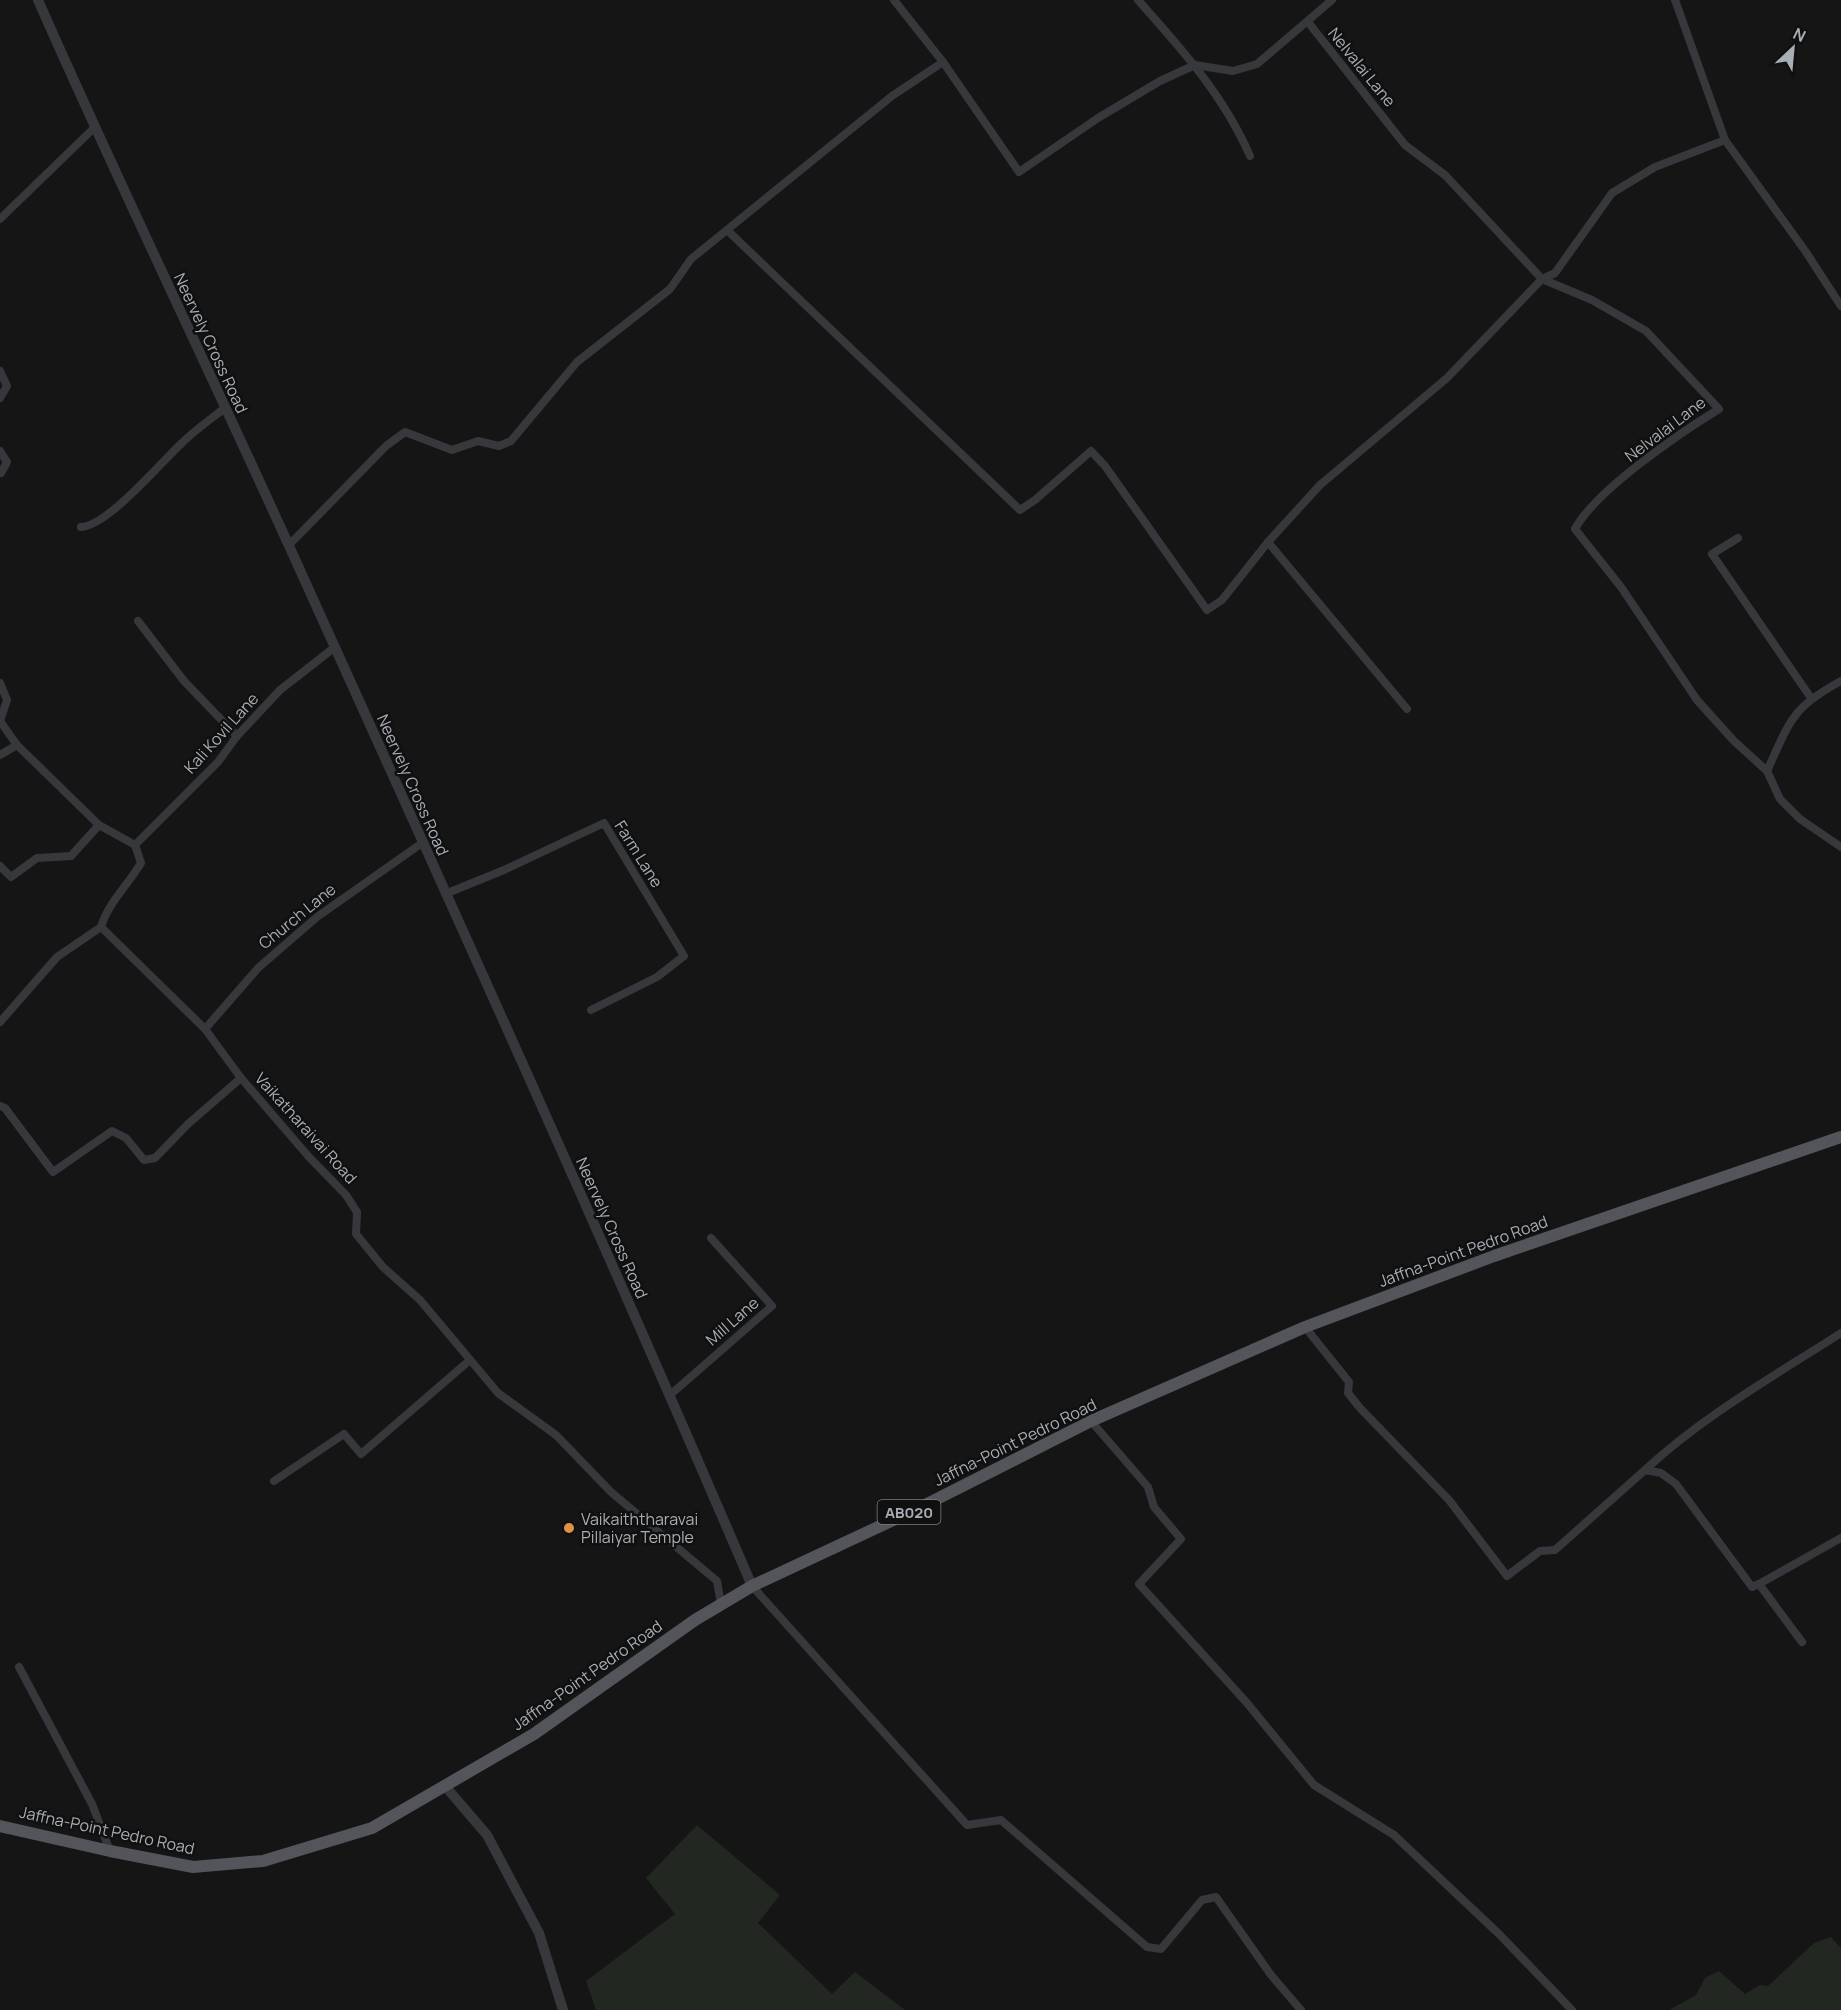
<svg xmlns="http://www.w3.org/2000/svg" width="1841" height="2010" font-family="Manrope,sans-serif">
<rect width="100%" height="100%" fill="#151516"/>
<g fill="#222821">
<path d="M697,1825L780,1895L758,1923L832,1994L855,1972L905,2010H596L586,1981L675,1914L646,1878Z"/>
<path d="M1831,1937L1841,1948V2010H1669L1696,1995L1705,1978L1719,1971L1745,1994L1760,1985L1768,1986L1814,1943Z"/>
</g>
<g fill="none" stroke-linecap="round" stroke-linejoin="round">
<g stroke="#36383b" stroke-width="8">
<path d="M894,0L943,62L1019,172L1098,118L1160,81L1195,65L1233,71L1257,64L1332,0"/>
<path d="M1138,0C1181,48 1224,96 1250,156"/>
<path d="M1675,0L1725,140L1806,252L1841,306"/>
<path d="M1308,22L1405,145L1445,175L1542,279L1592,300L1646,331L1719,409C1680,433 1596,490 1575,529L1621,587L1697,700L1734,741L1767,771L1780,799L1800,819L1841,847"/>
<path d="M0,219L94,128"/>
<path d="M727,230L1020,510L1035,500L1091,451L1105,466L1207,610L1222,600L1268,542L1320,485L1447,378L1542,279L1555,273L1612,193L1655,167L1725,140"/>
<path d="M0,371L7,386L0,398"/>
<path d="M0,451L7,462L1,473"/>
<path d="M81,527C108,526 160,463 182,443C195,430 211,419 225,408"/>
<path d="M1738,538L1712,554L1811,698"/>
<path d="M1268,542L1407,709"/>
<path d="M289,545L386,446L405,432L452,450L478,441L499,446L511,441L577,362L670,289L691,259L892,96L943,62"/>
<path d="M138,621L184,681L237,736"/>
<path d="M0,683L7,700L0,721L17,745L99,825L135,845L141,863C128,885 108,903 101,927L205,1029L241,1078L309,1157L346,1195L357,1212L356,1234L383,1267L420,1300L498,1393L556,1435L611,1492L717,1581L721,1604"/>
<path d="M0,755L17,745"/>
<path d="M1767,771C1790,721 1791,708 1841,681"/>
<path d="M135,845L218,762L237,736L280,690L335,647"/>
<path d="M0,866L11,877L37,858L71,856L99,825"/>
<path d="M445,894L504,870L604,823L684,956L657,977L591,1010"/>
<path d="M0,1022L57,957L101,927"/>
<path d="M205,1029L258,968L317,917L422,843"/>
<path d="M0,1106L5,1108L53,1172L112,1131L126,1138L144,1160L155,1158L188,1124L241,1078"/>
<path d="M1305,1327L1349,1382L1348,1393L1360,1408L1449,1500L1507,1576L1540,1551L1555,1550L1645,1470L1661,1473L1676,1484L1752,1587L1759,1584L1802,1642"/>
<path d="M670,1395L772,1306L711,1238"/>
<path d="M1091,1421L1148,1487L1154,1507L1181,1539L1139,1584L1247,1703L1314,1785L1394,1835L1499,1934L1572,2010"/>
<path d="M1645,1470C1703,1416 1774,1376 1841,1333"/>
<path d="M274,1481L344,1434L361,1454L470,1360"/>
<path d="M1759,1584L1841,1538"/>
<path d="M752,1586L967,1825L1001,1820L1147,1947L1161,1949L1202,1900L1216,1897L1271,1975L1301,2010"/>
<path d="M19,1667L92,1804L110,1851"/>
</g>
<g stroke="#36383b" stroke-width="10">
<path d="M38,0C119,184 207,365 290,548C446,893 603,1238 752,1586"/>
<path d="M445,1786L487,1835L539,1933L563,2010"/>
</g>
<path stroke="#53555a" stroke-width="12" d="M0,1826L110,1851L193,1867L263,1861L372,1828L534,1734L695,1620L752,1586L921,1507L1091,1421L1305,1327L1494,1256L1841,1137"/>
</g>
<circle fill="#df9145" stroke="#101011" stroke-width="2" cx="569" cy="1528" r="6"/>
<g text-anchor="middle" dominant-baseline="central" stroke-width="5" stroke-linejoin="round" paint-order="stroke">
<rect fill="#101011" stroke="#7a7f84" stroke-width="1.5" x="877.5" y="1500" width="63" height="24" rx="4.5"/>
<g font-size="15" font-weight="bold" fill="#a8aeb5">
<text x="909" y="1512">AB020</text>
</g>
<g font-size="16" fill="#a8aeb5" stroke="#101011">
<text transform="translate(1362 67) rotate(51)">Nelvalai Lane</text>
<text transform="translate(211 343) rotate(65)">Neervely Cross Road</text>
<text transform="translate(1665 429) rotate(-37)">Nelvalai Lane</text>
<text transform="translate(221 733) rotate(-48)">Kali Kovil Lane</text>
<text transform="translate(413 785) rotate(66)">Neervely Cross Road</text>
<text transform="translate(639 854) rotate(58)">Farm Lane</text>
<text transform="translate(297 916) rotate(-39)">Church Lane</text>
<text transform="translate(306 1128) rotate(48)">Vaikatharaivai Road</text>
<text transform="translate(612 1228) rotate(66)">Neervely Cross Road</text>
<text transform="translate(1463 1251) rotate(-20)">Jaffna-Point Pedro Road</text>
<text transform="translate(732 1321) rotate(-41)">Mill Lane</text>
<text transform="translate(1015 1442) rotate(-26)">Jaffna-Point Pedro Road</text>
<text transform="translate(587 1675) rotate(-35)">Jaffna-Point Pedro Road</text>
<text transform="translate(107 1830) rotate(12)">Jaffna-Point Pedro Road</text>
</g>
<g font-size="16" fill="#a8aeb5" stroke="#101011" text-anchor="start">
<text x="581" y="1519">Vaikaiththaravai<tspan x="581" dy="18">Pillaiyar Temple</tspan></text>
</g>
</g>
<g transform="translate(1793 48) rotate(26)" stroke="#101011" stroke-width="4.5" paint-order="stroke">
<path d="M0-4.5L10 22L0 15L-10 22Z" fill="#a8aeb5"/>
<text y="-9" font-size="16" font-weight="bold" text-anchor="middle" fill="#a8aeb5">N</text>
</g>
</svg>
